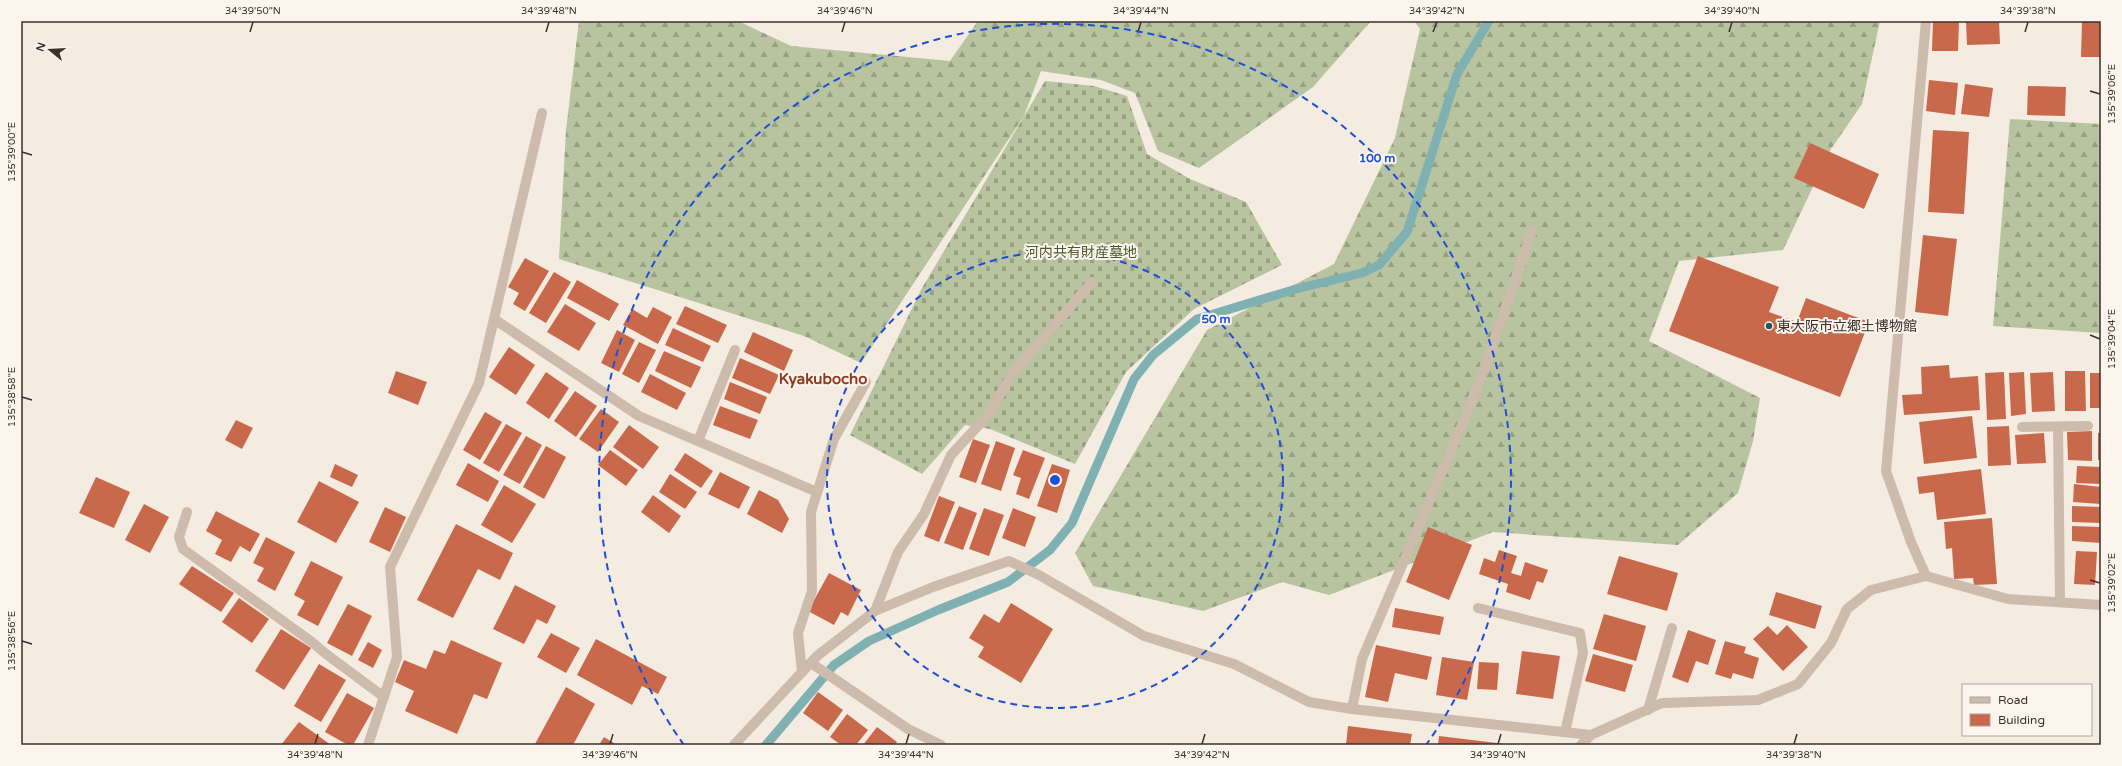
<svg xmlns="http://www.w3.org/2000/svg" width="2122" height="766" font-family="'Varela Round','Noto Sans JP',sans-serif">
<defs>
<pattern id="forest-firs" width="22" height="20" patternUnits="userSpaceOnUse"><rect width="22" height="20" fill="#b8c4a0"/><path d="M5 1l3.5 6h-7zM16 11l3.5 6h-7z" fill="#97a083"/></pattern>
<pattern id="cemetery-stones" width="16" height="16" patternUnits="userSpaceOnUse"><rect width="16" height="16" fill="#b8c4a0"/><path d="M2 7V4a2 2 0 0 1 4 0v3zM10 15v-3a2 2 0 0 1 4 0v3z" fill="#97a083"/></pattern>
</defs>
<rect width="100%" height="100%" fill="#f4ebe1"/>
<g fill="url(#forest-firs)">
<path d="M579,21H738L791,46L950,61L978,21H1371L1313,87L1199,168L1158,151L1135,93L1101,80L1041,71L1024,116L861,363L804,336L559,259L566,130Z"/>
<path d="M1414,21H1880L1862,104L1831,149L1783,250L1679,261L1649,341L1760,398L1753,441L1738,493L1678,545L1493,532L1329,595L1282,582L1203,611L1093,586L1075,553L1207,330L1334,264L1395,138L1420,29Z"/>
<path d="M2010,119L2101,124V333L1993,326Z"/>
</g>
<path fill="url(#cemetery-stones)" d="M1045,81L1094,86L1127,96L1147,154L1190,179L1246,202L1282,265L1194,309L1126,372L1075,464L990,429L965,425L922,474L850,435L922,288Z"/>
<g fill="none" stroke-linecap="round" stroke-linejoin="round">
<path stroke="#7fb0b2" stroke-width="9" d="M766,745L834,665L869,641L938,610L1008,582L1050,550L1072,523L1134,379L1153,355L1197,319L1296,289L1362,273L1379,265L1407,232L1457,74L1489,21"/>
</g>
<g fill="#c8694b">
<path d="M1933,21H1959L1958,51H1932Z"/>
<path d="M1966,21H1999L2000,44L1967,45Z"/>
<path d="M2082,21H2101V57H2081Z"/>
<path d="M1929,80L1958,83L1955,115L1926,111Z"/>
<path d="M1965,84L1993,88L1989,117L1961,114Z"/>
<path d="M2028,86L2066,87L2065,116L2027,115Z"/>
<path d="M1933,130L1969,132L1964,214L1928,212Z"/>
<path d="M1810,143L1879,174L1864,209L1794,178Z"/>
<path d="M1923,235L1957,239L1948,316L1915,312Z"/>
<path d="M1698,256L1779,287L1769,312L1797,322L1806,298L1869,322L1840,397L1669,331Z"/>
<path d="M525,258L549,271L525,311L513,304L519,293L508,287Z"/>
<path d="M554,272L571,282L546,323L529,313Z"/>
<path d="M577,280L619,304L609,321L567,298Z"/>
<path d="M565,304L596,323L579,351L547,332Z"/>
<path d="M685,306L727,325L718,343L676,324Z"/>
<path d="M653,307L672,317L658,344L623,325L632,309L647,318Z"/>
<path d="M673,328L711,346L703,362L665,345Z"/>
<path d="M617,330L635,340L619,372L601,363Z"/>
<path d="M753,332L793,350L784,371L744,352Z"/>
<path d="M639,342L656,350L639,383L622,374Z"/>
<path d="M509,347L535,365L516,395L489,377Z"/>
<path d="M664,351L701,367L691,388L655,371Z"/>
<path d="M740,358L779,375L770,394L732,378Z"/>
<path d="M1949,365L1950,378L1978,376L1980,410L1904,415L1902,395L1922,394L1921,367Z"/>
<path d="M396,371L427,382L418,405L388,393Z"/>
<path d="M2065,371H2085L2086,411H2065Z"/>
<path d="M546,372L569,388L549,419L526,403Z"/>
<path d="M2004,372L2006,419L1987,420L1985,373Z"/>
<path d="M2024,372L2026,414L2011,416L2009,373Z"/>
<path d="M2053,372L2055,411L2032,412L2030,373Z"/>
<rect x="2090" y="373" width="11" height="35"/>
<path d="M650,374L686,393L677,410L641,392Z"/>
<path d="M730,382L767,397L760,414L724,399Z"/>
<path d="M575,391L597,406L576,437L554,421Z"/>
<path d="M720,406L758,420L750,439L713,425Z"/>
<path d="M601,409L619,422L598,452L579,439Z"/>
<path d="M485,412L502,422L480,460L463,450Z"/>
<path d="M1972,416L1977,458L1924,464L1919,422Z"/>
<path d="M236,420L253,428L242,449L225,440Z"/>
<path d="M506,424L522,433L499,472L483,463Z"/>
<path d="M629,425L659,447L643,469L613,447Z"/>
<path d="M2009,426L2011,465L1988,466L1987,427Z"/>
<path d="M2092,431V461L2068,460L2067,432Z"/>
<path d="M2044,433L2046,463L2017,464L2015,435Z"/>
<rect x="2098" y="433" width="3" height="27"/>
<path d="M526,436L542,445L520,484L503,475Z"/>
<path d="M973,439L990,445L976,483L959,477Z"/>
<path d="M996,441L1015,448L1001,491L981,484Z"/>
<path d="M546,446L566,457L544,499L523,487Z"/>
<path d="M610,450L638,470L626,486L598,465Z"/>
<path d="M1023,450L1045,458L1029,499L1016,494L1021,478L1013,475Z"/>
<path d="M685,453L713,471L701,488L674,470Z"/>
<path d="M468,463L499,481L488,502L456,485Z"/>
<path d="M335,464L358,475L352,487L330,477Z"/>
<path d="M1052,464L1070,470L1057,513L1037,506Z"/>
<path d="M2077,466L2101,467V484L2076,483Z"/>
<path d="M1981,469L1986,514L1937,520L1934,492L1919,494L1917,477Z"/>
<path d="M720,472L750,487L739,509L708,494Z"/>
<path d="M670,474L697,492L685,509L659,492Z"/>
<path d="M96,477L130,492L114,528L79,513Z"/>
<path d="M319,481L359,502L336,543L297,522Z"/>
<path d="M2074,484L2101,487V504L2073,502Z"/>
<path d="M504,485L536,504L512,543L481,525Z"/>
<path d="M759,490L778,500L789,519L782,533L747,514Z"/>
<path d="M653,495L681,516L669,533L641,512Z"/>
<path d="M939,496L955,502L939,542L924,536Z"/>
<path d="M144,504L169,517L150,553L125,540Z"/>
<path d="M959,506L977,513L963,550L944,543Z"/>
<path d="M2072,506L2101,507V523L2072,522Z"/>
<path d="M385,507L406,517L390,552L369,542Z"/>
<path d="M984,508L1004,515L989,556L969,549Z"/>
<path d="M1013,508L1036,517L1025,547L1002,538Z"/>
<path d="M216,511L260,534L250,552L240,546L231,562L215,554L222,540L206,531Z"/>
<path d="M1992,518L1997,584L1974,585L1973,578L1954,579L1952,548L1946,549L1944,522Z"/>
<path d="M456,524L513,553L500,580L478,569L453,618L417,600Z"/>
<path d="M2072,526L2101,527V543L2072,541Z"/>
<path d="M1428,527L1472,545L1449,600L1406,582Z"/>
<path d="M266,537L295,552L275,591L257,581L264,568L253,563Z"/>
<path d="M1499,550L1517,556L1511,573L1521,576L1525,562L1548,570L1543,583L1537,581L1530,600L1506,592L1508,584L1479,574L1484,558L1495,562Z"/>
<path d="M2076,551L2097,552L2095,585L2074,584Z"/>
<path d="M1619,556L1678,573L1667,611L1607,594Z"/>
<path d="M311,561L343,577L318,626L297,615L305,601L294,595Z"/>
<path d="M192,566L234,593L221,612L179,584Z"/>
<path d="M829,573L861,590L848,616L841,612L834,625L808,611Z"/>
<path d="M515,585L556,606L547,624L537,619L524,644L493,629Z"/>
<path d="M1776,592L1822,606L1815,629L1769,615Z"/>
<path d="M239,598L269,619L252,643L222,622Z"/>
<path d="M1011,603L1053,629L1021,683L978,657L984,647L969,638L984,614L999,623Z"/>
<path d="M348,604L372,616L352,656L327,643Z"/>
<path d="M1395,608L1444,617L1440,635L1392,627Z"/>
<path d="M1604,614L1646,626L1636,661L1593,649Z"/>
<path d="M1787,625L1808,647L1783,671L1753,639L1768,626L1777,635Z"/>
<path d="M281,629L311,648L284,690L255,671Z"/>
<path d="M1688,630L1716,640L1708,665L1696,661L1688,683L1672,677Z"/>
<path d="M551,633L580,648L566,673L537,657Z"/>
<path d="M596,639L667,677L658,694L642,686L632,705L577,675Z"/>
<path d="M451,640L502,663L487,699L474,694L457,734L405,711L414,691L395,682L404,660L426,669L434,650L445,654Z"/>
<path d="M1725,641L1746,647L1744,653L1759,658L1753,679L1733,673L1731,679L1715,674Z"/>
<path d="M368,642L382,650L373,668L358,660Z"/>
<path d="M1376,645L1432,657L1427,680L1395,673L1388,702L1365,697Z"/>
<path d="M1522,651L1560,656L1553,699L1516,694Z"/>
<path d="M1593,654L1633,665L1625,692L1585,681Z"/>
<path d="M1442,657L1474,662L1467,700L1436,695Z"/>
<path d="M1479,662L1499,663L1497,690L1477,689Z"/>
<path d="M319,664L346,680L321,722L294,706Z"/>
<path d="M566,687L595,704L573,745H538L535,744Z"/>
<path d="M818,692L843,710L828,731L803,713Z"/>
<path d="M347,693L374,708L353,745H348L325,732Z"/>
<path d="M847,714L868,730L856,745H841L830,737Z"/>
<path d="M299,722L331,745H281Z"/>
<path d="M1348,726L1412,734L1410,745H1346Z"/>
<path d="M877,727L897,742L895,745H863Z"/>
<path d="M1439,736L1505,744V745H1438Z"/>
<path d="M604,737L617,745H599Z"/>
</g>
<g fill="none" stroke-linecap="round" stroke-linejoin="round">
<g stroke="#cdbbac" stroke-width="10">
<path d="M1926,21L1886,471L1911,542L1926,576"/>
<path d="M494,319L639,416L817,492"/>
<path d="M2022,427L2088,426"/>
<path d="M2058,427L2060,602"/>
<path d="M698,441L735,350"/>
<path d="M187,512L179,537L183,549L312,642L326,654L384,697"/>
<path d="M1478,608L1580,633L1583,653L1565,732"/>
<path d="M875,611L933,587L1009,561L1039,575L1144,636L1234,664L1309,702L1352,709L1591,735"/>
<path d="M811,663L908,729L941,745"/>
<path d="M802,672L798,633L812,591L811,512L834,439L866,382"/>
<path d="M1352,709L1362,659L1465,418L1489,356L1532,231"/>
<path d="M1648,710L1672,628"/>
<path d="M368,745L397,657L390,567L479,383L542,113"/>
<path d="M734,745L817,656L875,611L898,552L924,514L951,455L988,415L1013,373L1092,282"/>
<path d="M1581,745L1591,735L1662,703L1758,700L1798,684L1831,643L1847,609L1871,590L1926,576L2008,599L2101,605"/>
</g>
</g>
<path fill="none" stroke="#3b302b" stroke-width="1.5" d="M250,32L253,22M546,32L549,22M842,32L845,22M1138,32L1141,22M1433,32L1437,22M1729,32L1732,22M2025,32L2028,22M2090,91L2100,94M22,152L32,155M2090,335L2100,339M22,397L32,400M2090,580L2100,583M22,641L32,644M315,744L318,734M610,744L613,734M906,744L909,734M1202,744L1205,734M1498,744L1501,734M1794,744L1797,734"/>
<g fill="none" stroke="#1d4ed8" stroke-width="2" stroke-dasharray="7 5">
<circle cx="1055" cy="480" r="228"/>
<path d="M684 745A456 456 0 1 1 1426 745"/>
</g>
<circle fill="#1f5a5e" stroke="#fbf5ee" stroke-width="1.5" cx="1769" cy="326" r="4"/>
<g text-anchor="middle" dominant-baseline="central" stroke-width="4" stroke-linejoin="round" paint-order="stroke">
<g font-size="14" fill="#4a5a2e" stroke="#fbf5ee">
<text x="1081" y="252">河内共有財産墓地</text>
</g>
<g font-size="14" fill="#3b302b" stroke="#fbf5ee" text-anchor="start">
<text x="1777" y="326">東大阪市立郷土博物館</text>
</g>
<g font-size="15" font-weight="bold" fill="#8c3b22" stroke="#fbf5ee">
<text x="823" y="379">Kyakubocho</text>
</g>
</g>
<circle cx="1055" cy="480" r="6" fill="#1d4ed8" stroke="#fbf5ee" stroke-width="2"/>
<g font-size="12" text-anchor="middle" font-weight="bold" fill="#1d4ed8" stroke="#fbf5ee" stroke-width="4" stroke-linejoin="round" paint-order="stroke">
<text x="1377" y="162">100 m</text>
<text x="1216" y="323">50 m</text>
</g>
<rect width="2122" height="766" fill="none" stroke="#fbf5ee" stroke-width="44"/>
<rect x="1962" y="684" width="130" height="52" fill="#fbf5ee" stroke="#aea6a0"/>
<rect x="1970" y="697" width="20" height="6" fill="#cdbbac" stroke="#aea6a0"/>
<text x="1998" y="704" font-size="12" fill="#3b302b">Road</text>
<rect x="1970" y="714" width="20" height="12" fill="#c8694b" stroke="#aea6a0"/>
<text x="1998" y="724" font-size="12" fill="#3b302b">Building</text>
<g transform="translate(50 50) rotate(288)" stroke="#fbf5ee" stroke-width="3" paint-order="stroke">
<path d="M0-3L7 15L0 10L-7 15Z" fill="#3b302b"/>
<text y="-6" font-size="11" font-weight="bold" text-anchor="middle" fill="#3b302b">N</text>
</g>
<rect x="22" y="22" width="2078" height="722" fill="none" stroke="#3b302b" stroke-width="1.5"/>
<g font-size="10" text-anchor="middle" fill="#3b302b">
<text x="253" y="14">34°39'50"N</text>
<text x="549" y="14">34°39'48"N</text>
<text x="845" y="14">34°39'46"N</text>
<text x="1141" y="14">34°39'44"N</text>
<text x="1437" y="14">34°39'42"N</text>
<text x="1732" y="14">34°39'40"N</text>
<text x="2028" y="14">34°39'38"N</text>
<text transform="translate(2111 94) rotate(-90)" y="4">135°39'06"E</text>
<text transform="translate(11 152) rotate(-90)" y="4">135°39'00"E</text>
<text transform="translate(2111 339) rotate(-90)" y="4">135°39'04"E</text>
<text transform="translate(11 397) rotate(-90)" y="4">135°38'58"E</text>
<text transform="translate(2111 583) rotate(-90)" y="4">135°39'02"E</text>
<text transform="translate(11 641) rotate(-90)" y="4">135°38'56"E</text>
<text x="315" y="758">34°39'48"N</text>
<text x="610" y="758">34°39'46"N</text>
<text x="906" y="758">34°39'44"N</text>
<text x="1202" y="758">34°39'42"N</text>
<text x="1498" y="758">34°39'40"N</text>
<text x="1794" y="758">34°39'38"N</text>
</g>
</svg>
